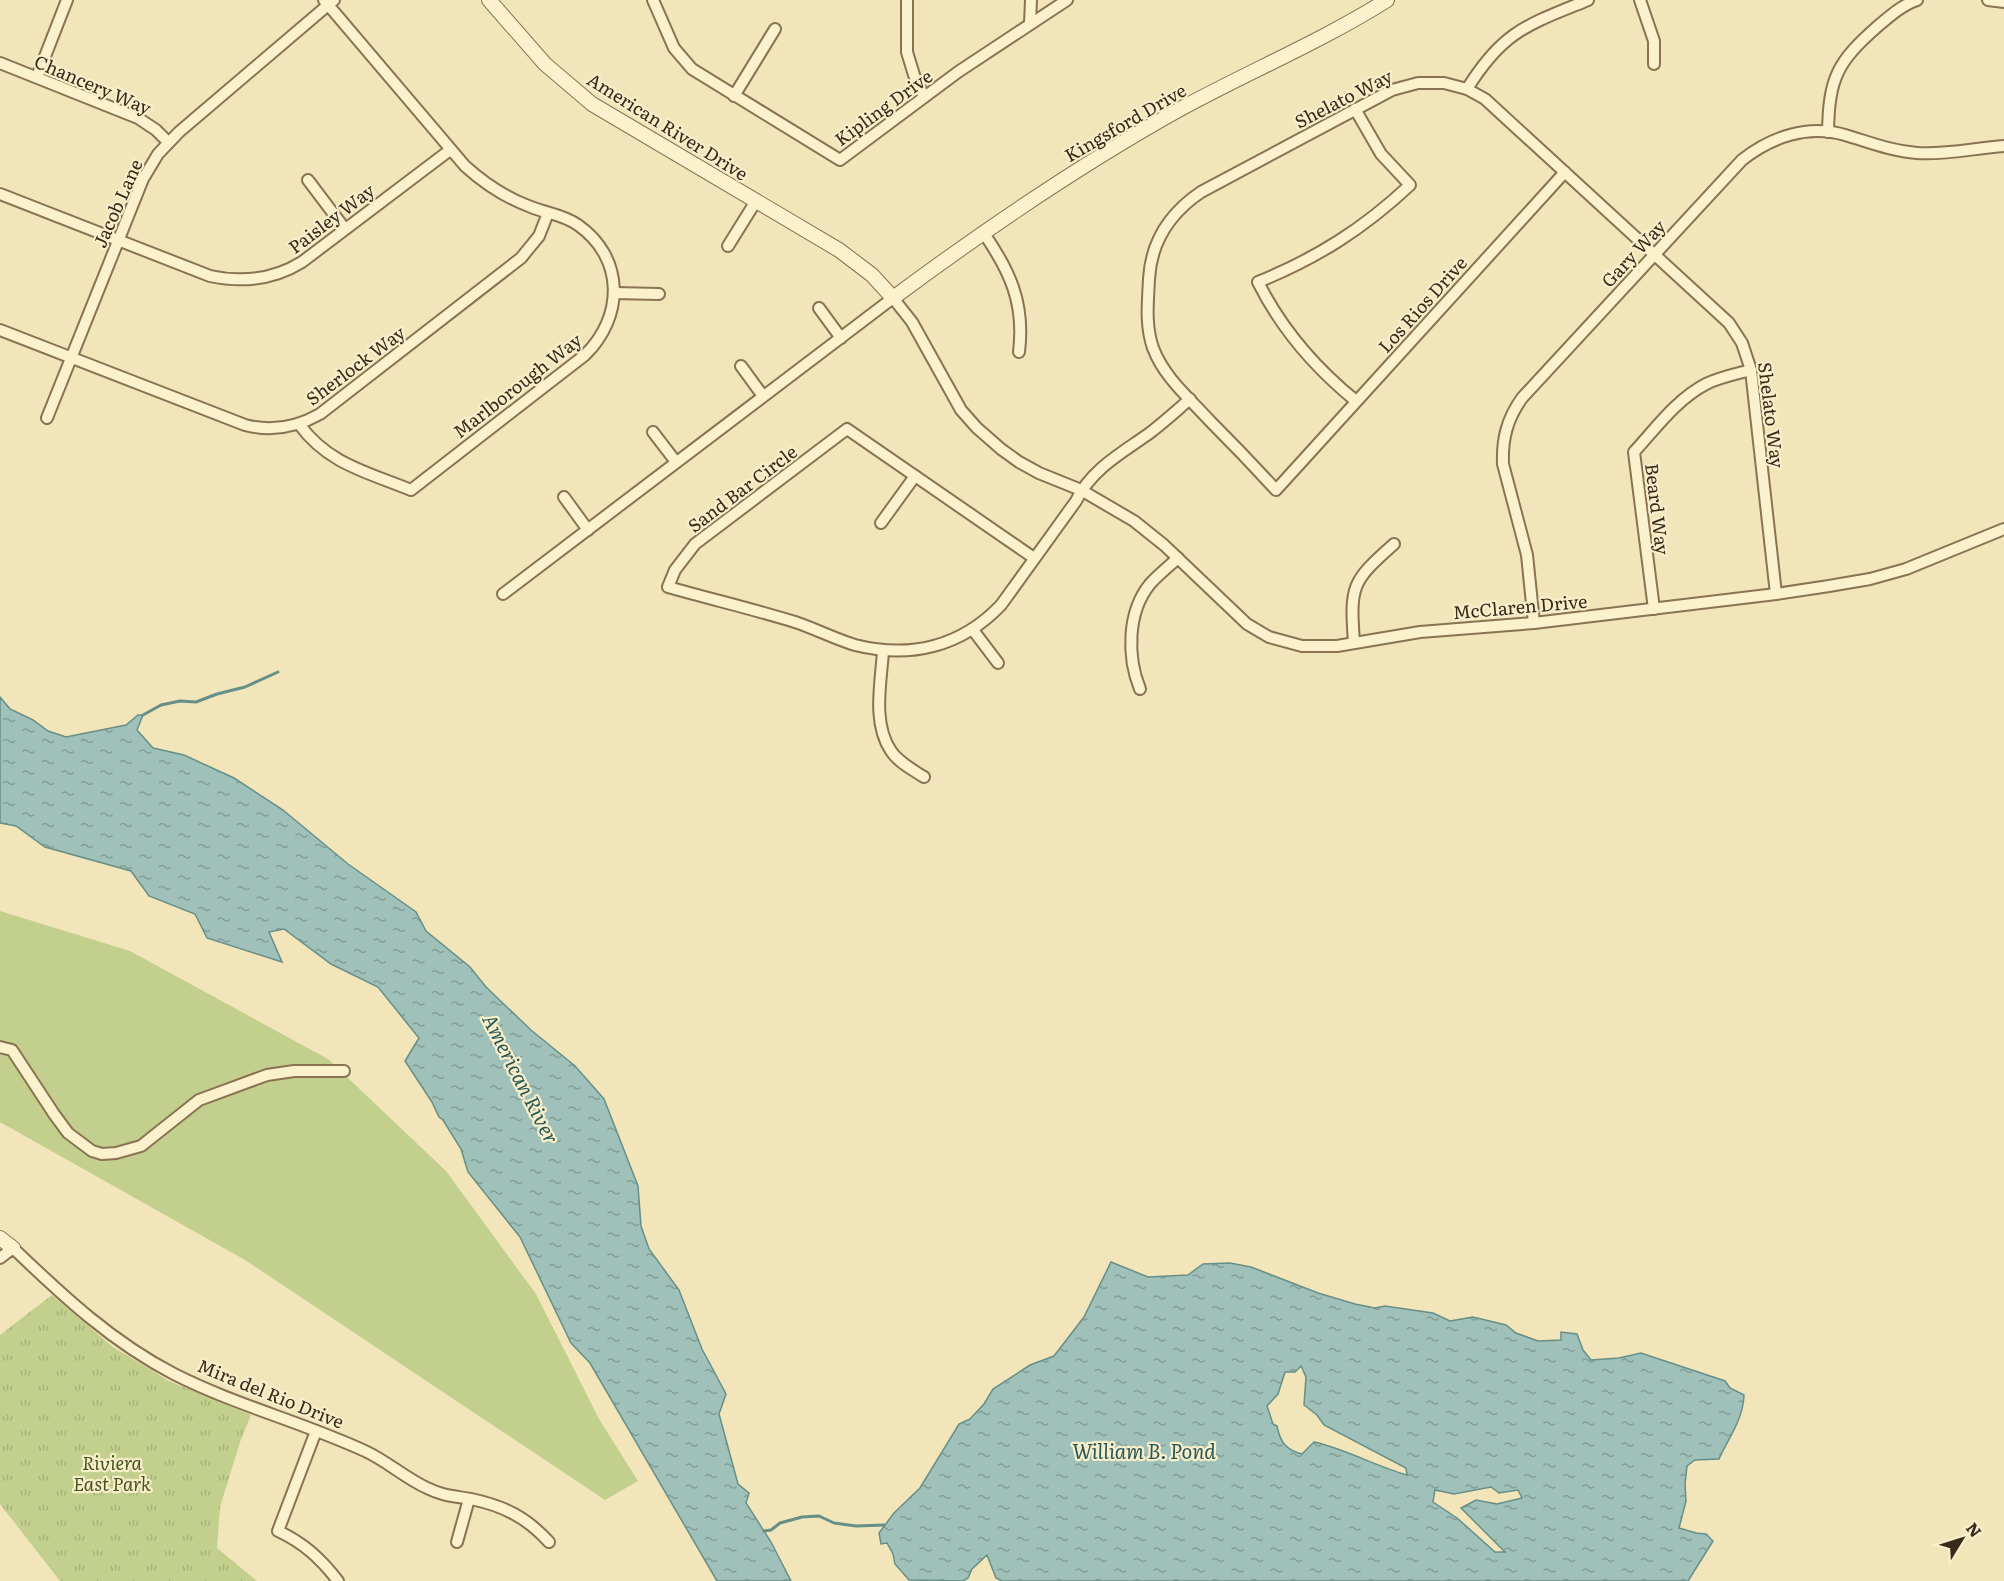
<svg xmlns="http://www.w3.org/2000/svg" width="2004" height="1581" font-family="Literata,serif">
<defs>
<pattern id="park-tufts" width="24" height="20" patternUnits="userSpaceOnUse" patternTransform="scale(1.5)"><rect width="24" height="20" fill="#c3d08d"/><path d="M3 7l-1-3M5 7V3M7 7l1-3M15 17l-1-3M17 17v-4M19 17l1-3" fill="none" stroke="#a8b379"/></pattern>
<pattern id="water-ripples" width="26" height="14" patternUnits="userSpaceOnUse" patternTransform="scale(1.5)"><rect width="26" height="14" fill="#9fc1b9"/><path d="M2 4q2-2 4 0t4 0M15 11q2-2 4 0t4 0" fill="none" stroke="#829d96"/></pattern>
</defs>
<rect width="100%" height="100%" fill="#f1e5b9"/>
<path fill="#c3d08d" d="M0,911L130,951L328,1059L446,1171L536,1294L599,1419L638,1481L605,1500L245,1260L0,1122Z"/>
<path fill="url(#park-tufts)" d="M52,1295L113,1347L169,1381L251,1415L240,1442L220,1507L217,1548L257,1581H60L0,1504V1335Z"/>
<g fill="url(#water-ripples)" stroke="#668f88" stroke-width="1.5" fill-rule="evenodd">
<path d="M0,697L10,709L33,720L48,731L66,737L126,725L138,715H143L137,730L153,748L184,755L234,778L283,810L348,864L416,912L426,931L470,967L486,987L531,1030L575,1066L604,1099L638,1186L641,1226L649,1249L679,1290L702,1349L726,1394L719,1414L738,1484L749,1493L746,1503L771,1542L791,1581H717L590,1363L571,1343L520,1237L468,1172L461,1149L443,1120L439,1117L432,1102L405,1061L419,1038L378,987L331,964L284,929L269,932L282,962L207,938L195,914L149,896L131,871L45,847L16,826L0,823Z"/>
<path d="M1111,1262L1148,1277L1188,1275L1203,1264L1230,1263L1251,1267L1318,1293L1355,1304L1375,1308L1385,1306L1433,1313L1450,1321L1473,1317L1506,1325L1516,1333L1538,1341L1561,1340V1332L1577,1334L1583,1350L1591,1360L1619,1358L1641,1353L1725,1381L1730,1388L1744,1395C1743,1420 1729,1437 1719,1459L1695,1460L1687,1466L1685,1484L1686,1501L1679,1528L1696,1533L1706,1534L1713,1541L1688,1581H1002L996,1578L987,1555L972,1569L968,1578L963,1581L909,1580L895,1564L893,1554L887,1543L881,1544L879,1533L894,1513L920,1488L959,1424L970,1419L984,1404L993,1389L1030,1365L1054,1356L1084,1317ZM1301,1366L1306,1377L1304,1405L1317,1415L1324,1425L1406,1468L1407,1475C1375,1466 1346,1449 1314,1442L1302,1454C1286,1450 1280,1442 1277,1426L1273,1424L1267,1406L1278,1394L1285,1372H1295ZM1491,1487L1499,1493L1518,1490L1522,1498L1497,1504L1476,1500L1461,1508L1505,1552H1495L1457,1518L1433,1502L1435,1490L1454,1494Z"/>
</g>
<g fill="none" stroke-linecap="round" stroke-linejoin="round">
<g stroke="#668f88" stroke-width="3">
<path d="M143,715L161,705L180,701L196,702L217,694L245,687L278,672"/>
<path d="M764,1531L771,1530L780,1523L802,1517L819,1516L834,1523L856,1526L884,1525"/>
</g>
<defs>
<g id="minor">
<path d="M653,0L674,48L692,69L840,160L958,72L1067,0"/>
<path d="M907,0V52L914,75L924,97"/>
<path d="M1640,0L1654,41V64"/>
<path d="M1988,0L2004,2"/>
<path d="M1030,24L1031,0"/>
<path d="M0,63L138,118L156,130L168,142"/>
<path d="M37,77L67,0"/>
<path d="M1467,89C1503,31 1527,25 1588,0"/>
<path d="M734,96L775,29"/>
<path d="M1355,109L1381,154L1410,185C1363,229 1317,258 1258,282C1282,330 1314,367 1356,401"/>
<path d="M1828,132C1829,78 1837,62 1878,26C1890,16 1902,5 1917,0"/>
<path d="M1565,172L1276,490C1254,466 1232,443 1209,420C1188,397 1164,377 1153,348C1145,325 1148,302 1149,279C1151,242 1170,213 1201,192L1392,90L1418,83H1444L1467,89L1485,99L1729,323L1742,343L1751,370L1776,594"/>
<path d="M308,180L345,229"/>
<path d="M0,194L210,276C243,283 273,280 302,262L450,150"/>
<path d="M983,232C1010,271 1025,303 1019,352"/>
<path d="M728,246L756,201"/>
<path d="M614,293L659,294"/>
<path d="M819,308L841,338"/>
<path d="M0,330L245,425C272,432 297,427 320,414L521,258L539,236L548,213"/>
<path d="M741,366L763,396"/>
<path d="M47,418L143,179L158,154L179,132L334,0"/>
<path d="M299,424C328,464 367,472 411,490L585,355C624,317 625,258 578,225C564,215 546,213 531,207C506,198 485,184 465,166L324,0"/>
<path d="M653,432L676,462"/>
<path d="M564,497L588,530"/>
<path d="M881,523L915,476"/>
<path d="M1034,558L847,429L695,544L675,570L668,587C710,599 753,609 795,622C816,629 835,639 855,645C910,659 961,647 1001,605L1076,501C1091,470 1120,454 1147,435C1162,424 1176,411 1190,399"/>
<path d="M503,594L893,298L912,322L961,410L977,428L1001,449L1019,462L1039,473L1081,490L1134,521L1164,545L1247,624L1269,637L1302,646H1337L1420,632L1534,623L1776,594L1829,586L1870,579L1906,569L2004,529"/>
<path d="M1654,609L1634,452C1656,428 1677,399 1706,384C1720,377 1736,374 1751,370"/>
<path d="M1534,623L1527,555L1503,464C1502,439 1507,419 1522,398L1742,160C1771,137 1808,124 1845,135C1869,142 1891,151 1917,153C1946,155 1975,148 2004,146"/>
<path d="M973,630L998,663"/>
<path d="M1354,643C1350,586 1351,582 1394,544"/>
<path d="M883,651C881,683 872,723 891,751C898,762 913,770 924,777"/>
<path d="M1140,689C1127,657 1127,612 1150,584C1158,575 1168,567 1178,558"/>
<path d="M0,1047L12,1050L54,1114L68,1133L92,1151L102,1154L116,1153L141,1146L199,1100L267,1075L294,1071H344"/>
<path d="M0,1258L13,1248C63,1296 112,1342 174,1374C235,1405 302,1422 365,1451C387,1461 405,1478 427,1488C443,1496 454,1496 471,1499C504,1506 526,1517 549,1542"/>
<path d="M316,1431L278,1531C304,1543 321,1559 338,1581"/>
<path d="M457,1542L469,1499"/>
</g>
<g id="tertiary">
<path d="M489,0L545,64L592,104L839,250L872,275L893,298C986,229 1081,164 1182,108C1250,71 1322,41 1387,0"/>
<path d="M0,1238L13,1248"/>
</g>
</defs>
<use href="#minor" stroke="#897353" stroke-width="14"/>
<use href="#tertiary" stroke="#897353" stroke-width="16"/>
<use href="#minor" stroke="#fcf1cd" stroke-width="10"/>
<use href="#tertiary" stroke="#fcf1cd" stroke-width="14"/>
</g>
<g text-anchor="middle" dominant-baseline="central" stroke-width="4.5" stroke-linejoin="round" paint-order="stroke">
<g font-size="18" fill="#372a19" stroke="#f8eeca">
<text transform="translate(93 84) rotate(23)">Chancery Way</text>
<text transform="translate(1343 98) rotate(-27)">Shelato Way</text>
<text transform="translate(883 107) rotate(-36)">Kipling Drive</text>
<text transform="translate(1125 122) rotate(-30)">Kingsford Drive</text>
<text transform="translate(668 126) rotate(32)">American River Drive</text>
<text transform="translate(117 203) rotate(-66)">Jacob Lane</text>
<text transform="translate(331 218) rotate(-37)">Paisley Way</text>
<text transform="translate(1633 253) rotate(-47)">Gary Way</text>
<text transform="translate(1422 304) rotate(-48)">Los Rios Drive</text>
<text transform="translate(355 365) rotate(-37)">Sherlock Way</text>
<text transform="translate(517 385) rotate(-38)">Marlborough Way</text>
<text transform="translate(1772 415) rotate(83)">Shelato Way</text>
<text transform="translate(742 488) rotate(-37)">Sand Bar Circle</text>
<text transform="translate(1658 509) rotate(83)">Beard Way</text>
<text transform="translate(1520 606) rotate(-5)">McClaren Drive</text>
<text transform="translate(271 1393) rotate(22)">Mira del Rio Drive</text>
</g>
<g font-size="18" font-style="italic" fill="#43551e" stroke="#f8eeca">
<text x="112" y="1462">Riviera<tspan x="112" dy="21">East Park</tspan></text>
</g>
<g font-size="20" font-style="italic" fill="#275858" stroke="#f8eeca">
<text transform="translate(522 1078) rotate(63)">American River</text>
<text x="1144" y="1450">William B. Pond</text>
</g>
</g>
<g transform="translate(1962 1539) rotate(52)" stroke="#f8eeca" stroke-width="4.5" paint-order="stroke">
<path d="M0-4.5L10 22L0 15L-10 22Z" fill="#372a19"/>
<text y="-9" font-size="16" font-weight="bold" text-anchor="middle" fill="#372a19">N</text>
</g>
</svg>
